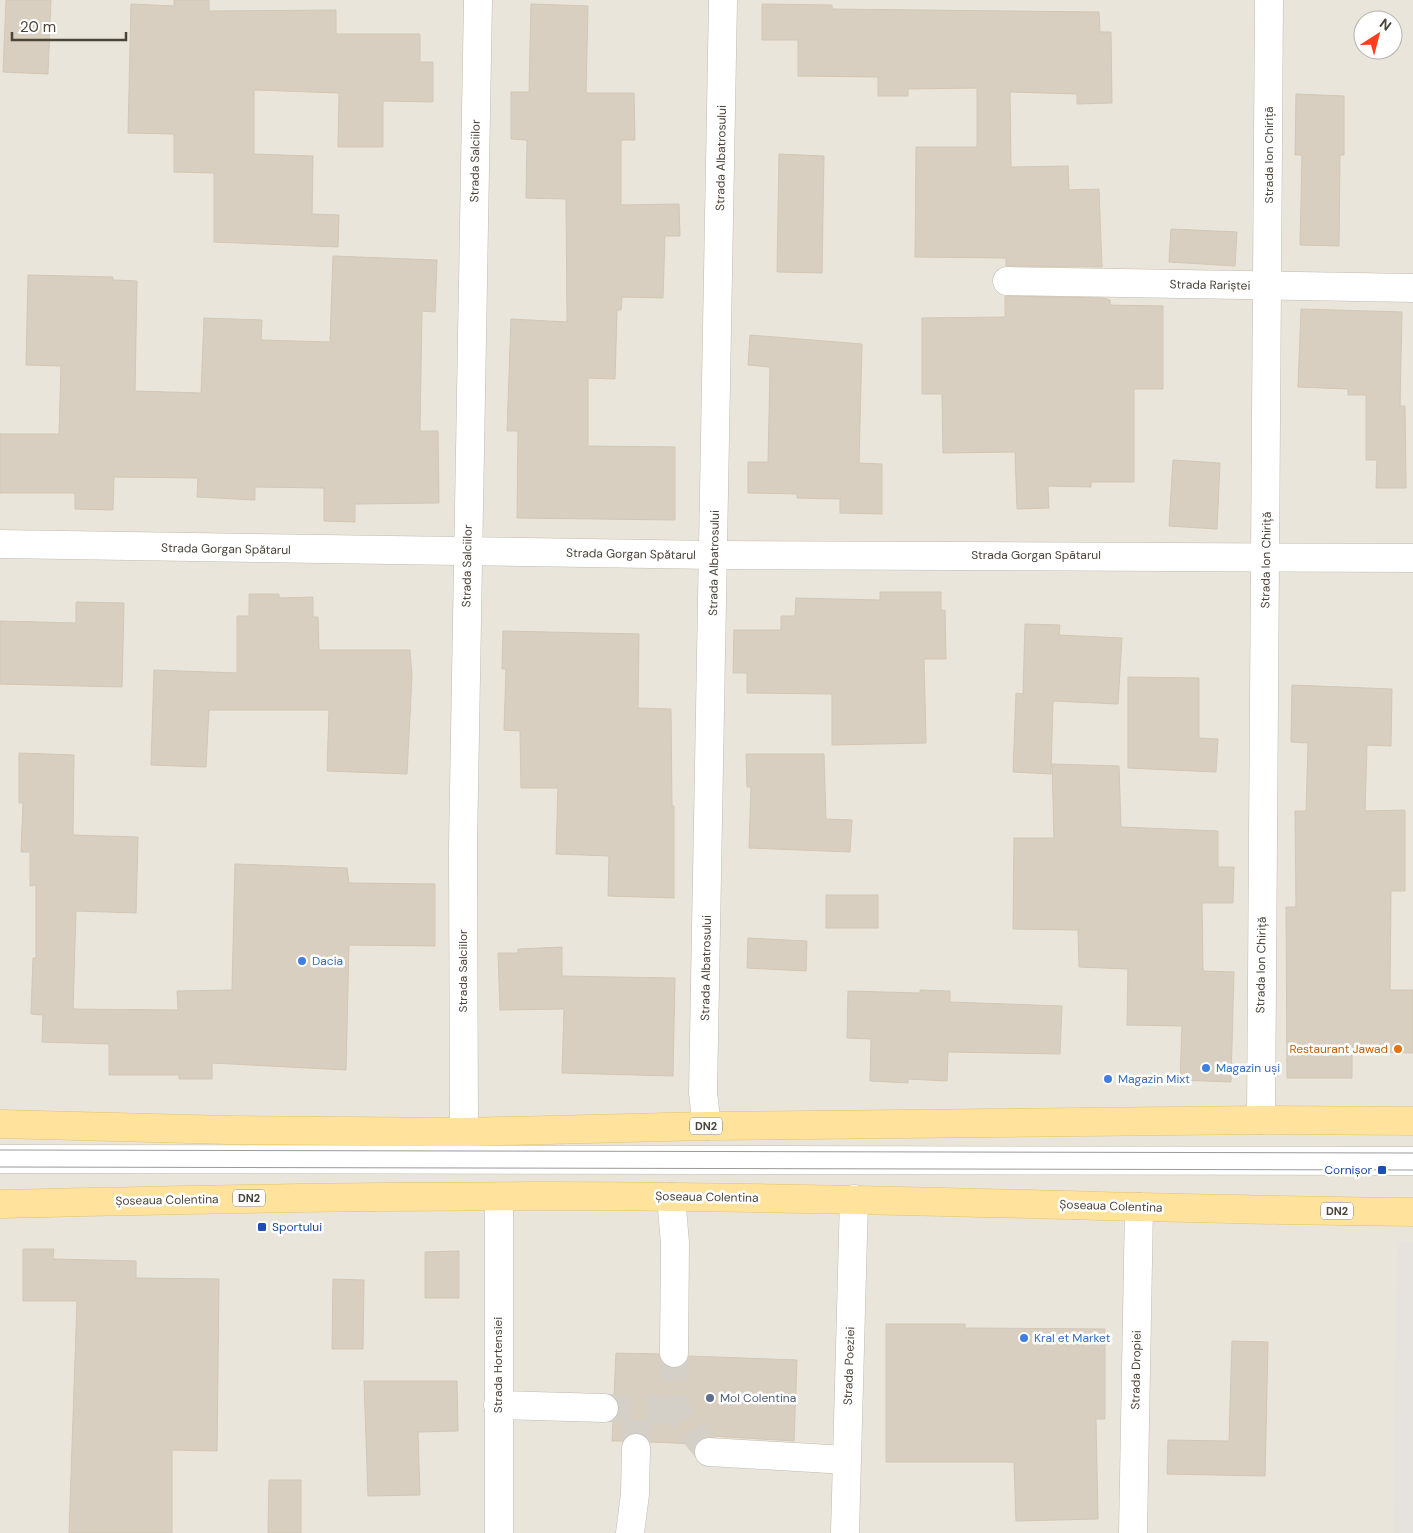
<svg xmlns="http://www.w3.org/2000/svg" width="1413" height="1533" font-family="'DM Sans',sans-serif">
<rect width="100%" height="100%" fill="#f6f3ec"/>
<path fill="#eae5da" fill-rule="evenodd" d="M0,0H1413V1533H0ZM1363,20H1393V50H1363Z"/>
<path fill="#e6e2dd" d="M1397,1242H1413V1533H1393Z"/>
<g fill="#d8cfc1" stroke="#d3c7b4">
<path d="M6,0H51L48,74L3,72Z"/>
<path d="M174,0H209V11L336,10V34H420V62H433V102L383,101V147H338L339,93L254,90V154L313,156L312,214L339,215L338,247L214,242V173L174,172V134L128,133L131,4L174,6Z"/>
<path d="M531,4L588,6L586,93H634L635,140H621V205L679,204L680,236H665L663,298L622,297L621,310H617L615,379L588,378V446L675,447V520L517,518L518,431H507L511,319L567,322L566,199L526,198L527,140L511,139V92H529Z"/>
<path d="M762,4L832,5V9L1099,12L1100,32H1111L1112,103L1077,104V94L1010,92L1011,167L1068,166L1069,190L1099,189L1102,267L1006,266V258L915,257L916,147H977V88L908,89V96H878V77L798,76V40H762Z"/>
<path d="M1296,94L1344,96V155H1340L1339,246L1300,245L1302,155H1295Z"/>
<path d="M779,154L824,156L822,273L777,272Z"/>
<path d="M1171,229L1237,232L1235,266L1169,262Z"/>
<path d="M333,256L437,260L435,312L422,311L420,431H438L439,503L355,504V522L324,521V488L255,487V500L197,497L198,478L114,477L113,510L75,509V493H0V434H59L61,366L26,365L28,275L113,277V280L137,281L135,391L201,393L204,318L262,320L261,340L330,342Z"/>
<path d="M1005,296L1104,298L1110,300V305L1163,306V389H1134V482H1091V487L1048,486L1049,508L1017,509L1015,452L943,453L942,394H922V318L1005,317Z"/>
<path d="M1301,309L1402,312L1400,406H1405L1406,488H1376L1377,460H1366V395H1348V389L1298,387Z"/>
<path d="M750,335L862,344L859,463L882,464V514L840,513V499L797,498V494L748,493V462H768L770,367L748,365Z"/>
<path d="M1173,460L1220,463L1217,529L1169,526Z"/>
<path d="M880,592H941V610H945L946,659H924L926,743L832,745V694L747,693V673H733L734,630H781V616H795L796,598L880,600Z"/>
<path d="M249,594H279V598L313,597V617H318L319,650H410L412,676L407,774L327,771L329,710H209L206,767L151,765L154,670L237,673V616H249Z"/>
<path d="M76,602L124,603L122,687L0,684V621L76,623Z"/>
<path d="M1025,624L1060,625L1059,635L1122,638L1118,704L1053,701L1051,774L1013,772L1016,693L1023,694Z"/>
<path d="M503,631L639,634L638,708L671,709L672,806H674V898L608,896L609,856L556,854L558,788H521L520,731L504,730L506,669H502Z"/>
<path d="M1128,677L1199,678V738L1218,739L1216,772L1128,768Z"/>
<path d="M1292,685L1392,689L1391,746L1367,745L1365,811L1405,810V891H1391L1390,990H1413V1053L1352,1052V1078H1287L1286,907H1296L1295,811H1306L1308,743L1291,742Z"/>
<path d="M19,753L74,755L73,835L138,837L136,913L76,911L73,1009L178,1010L177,991L232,990L235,864L347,868L349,883L435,884V946L349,945L346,1070L212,1063V1079H179V1075H109V1044L42,1042L43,1015L31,1014L33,958H36V885L30,886V852H21L23,803H19Z"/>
<path d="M746,754H824L826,819L852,820L850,852L749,848L751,787H747Z"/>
<path d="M1052,764L1119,766L1121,827L1218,831V867H1234L1233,903H1202L1203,971L1234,972L1231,1082L1180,1080L1182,1026L1127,1025L1128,969L1079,967L1078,930L1013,929L1014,838H1054Z"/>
<rect x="826" y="895" width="52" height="33"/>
<path d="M748,938L807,941L806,971L747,968Z"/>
<path d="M562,947V976L675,978L673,1076L562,1073L564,1009L500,1010L498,953H518V949Z"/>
<path d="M920,990L950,991V1002L1062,1006L1060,1054L948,1052L947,1081L908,1079V1083L870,1081L871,1039L847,1038L848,991L920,993Z"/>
<path d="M23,1249H54L53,1259L136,1261V1278L219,1279L217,1451L172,1450V1533H69L77,1301H23Z"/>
<path d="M459,1251V1298H425V1252Z"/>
<path d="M333,1279L364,1280L363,1349H332Z"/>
<path d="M886,1324H965V1328L1105,1329V1419H1096L1098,1519L1016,1521L1014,1462H886Z"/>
<path d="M1232,1341L1268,1342L1265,1476L1167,1474L1168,1440L1229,1441Z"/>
<path d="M616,1353L659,1354L666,1366L673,1369L682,1366L689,1356L797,1360L794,1441L710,1436L702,1438L696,1444L650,1442L644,1435L636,1432L628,1435L622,1441H612L613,1420L620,1409L614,1397Z"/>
<path d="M364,1381H457L458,1431L418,1432L420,1495L368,1496Z"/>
<path d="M269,1480H301V1533H268Z"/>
</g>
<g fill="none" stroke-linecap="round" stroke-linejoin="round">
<g stroke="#d4d0c8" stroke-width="28" stroke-dasharray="28 14" stroke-linecap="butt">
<path d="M674,1353L675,1410L709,1452"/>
<path d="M604,1408L675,1410"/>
<path d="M636,1448L637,1408"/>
</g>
<defs>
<g id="minor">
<path d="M1007,281L1413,288"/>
<path d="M0,544L714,555L1413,558"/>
<path d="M1261,1120L1269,0"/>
<path d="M707,1126L703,1093L723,0"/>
<path d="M464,1132L463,846L478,0"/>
<path d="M0,1159L1413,1161"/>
<path d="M499,1197V1533"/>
<path d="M671,1197L675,1243L674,1353"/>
<path d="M498,1405L604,1408"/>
<path d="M709,1452L846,1460"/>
<path d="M630,1533L635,1494L636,1448"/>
<path d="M845,1533L854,1199"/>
<path d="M1133,1533L1139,1207"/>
</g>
<g id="major">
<path d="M0,1124L229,1130L464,1132L707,1126L1261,1120L1413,1121"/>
<path d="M0,1204C225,1199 450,1194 675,1197C921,1199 1167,1210 1413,1212"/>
</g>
</defs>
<use href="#minor" stroke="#c2bbae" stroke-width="29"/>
<use href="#major" stroke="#e6c16a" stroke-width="29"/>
<use href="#minor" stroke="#fff" stroke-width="28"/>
<use href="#major" stroke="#ffe39c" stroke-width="28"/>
<g stroke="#9a9a9a" stroke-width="1">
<path d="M0,1150L1413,1153"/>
<path d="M0,1167L1413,1170"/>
</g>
</g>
<g fill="#3f7fe0" stroke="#fff" stroke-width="2">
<circle cx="302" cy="961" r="5"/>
<circle cx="1206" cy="1068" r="5"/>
<circle cx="1108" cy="1079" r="5"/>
<circle cx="1024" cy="1338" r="5"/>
</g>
<circle fill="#e8710a" stroke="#fff" stroke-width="2" cx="1398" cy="1049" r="5"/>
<g fill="#1a4fb4" stroke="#fff" stroke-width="2">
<rect x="1377" y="1165" width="10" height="10" rx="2.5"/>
<rect x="257" y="1222" width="10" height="10" rx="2.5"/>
</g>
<circle fill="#5c6f8a" stroke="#fff" stroke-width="2" cx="710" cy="1398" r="5"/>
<g text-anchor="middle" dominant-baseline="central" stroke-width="5" stroke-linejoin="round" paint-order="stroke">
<g fill="#fff" stroke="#817c74" stroke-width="1">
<rect x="690" y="1117.5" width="32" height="17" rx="4"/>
<rect x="233" y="1189.5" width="32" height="17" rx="4"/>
<rect x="1321" y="1202.5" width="32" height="17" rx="4"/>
</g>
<g font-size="11" font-weight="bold" fill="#4b4439">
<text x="706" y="1126">DN2</text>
<text x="249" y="1198">DN2</text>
<text x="1337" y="1211">DN2</text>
</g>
<g font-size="12" fill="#4b4439" stroke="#fff">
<text transform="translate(1269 155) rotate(-90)">Strada Ion Chiriță</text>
<text transform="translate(721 158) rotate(-89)">Strada Albatrosului</text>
<text transform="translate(475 161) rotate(-89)">Strada Salciilor</text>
<text transform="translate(1210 285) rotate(1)">Strada Rariștei</text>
<text transform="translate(226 549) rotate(1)">Strada Gorgan Spătarul</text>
<text transform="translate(631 554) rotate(1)">Strada Gorgan Spătarul</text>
<text x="1036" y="555">Strada Gorgan Spătarul</text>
<text transform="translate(1266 560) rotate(-89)">Strada Ion Chiriță</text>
<text transform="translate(714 563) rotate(-89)">Strada Albatrosului</text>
<text transform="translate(467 566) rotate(-89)">Strada Salciilor</text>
<text transform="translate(1261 965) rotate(-89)">Strada Ion Chiriță</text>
<text transform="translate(706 968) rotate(-89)">Strada Albatrosului</text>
<text transform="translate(463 971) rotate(-90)">Strada Salciilor</text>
<text transform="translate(707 1197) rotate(1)">Șoseaua Colentina</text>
<text transform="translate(167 1200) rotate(-1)">Șoseaua Colentina</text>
<text transform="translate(1111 1206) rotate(2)">Șoseaua Colentina</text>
<text transform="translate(498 1365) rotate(-90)">Strada Hortensiei</text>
<text transform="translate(849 1366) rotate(-88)">Strada Poeziei</text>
<text transform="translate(1136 1370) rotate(-89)">Strada Dropiei</text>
</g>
<g font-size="12" fill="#366cbe" stroke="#fff" text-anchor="start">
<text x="312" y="961">Dacia</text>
<text x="1216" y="1068">Magazin uși</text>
<text x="1118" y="1079">Magazin Mixt</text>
<text x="1034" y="1338">Kral et Market</text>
</g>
<g font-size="12" fill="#c56008" stroke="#fff" text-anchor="end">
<text x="1388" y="1049">Restaurant Jawad</text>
</g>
<g font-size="12" fill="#164399" stroke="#fff" text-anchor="end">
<text x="1372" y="1170">Cornișor</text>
<text x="272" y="1227" text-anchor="start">Sportului</text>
</g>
<g font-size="12" fill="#4e5e75" stroke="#fff" text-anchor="start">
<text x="720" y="1398">Mol Colentina</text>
</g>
</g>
<g transform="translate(1378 35) rotate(36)"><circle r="24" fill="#ffffff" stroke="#b7b4b0"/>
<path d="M0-4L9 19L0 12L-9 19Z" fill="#fc3f1d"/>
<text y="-8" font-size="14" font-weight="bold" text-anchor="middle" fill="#4b4439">N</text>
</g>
<path d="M12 32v8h114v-8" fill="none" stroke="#4b4439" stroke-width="2.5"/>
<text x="20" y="32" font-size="15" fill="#4b4439" stroke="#ffffff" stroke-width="4" paint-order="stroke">20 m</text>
</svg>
